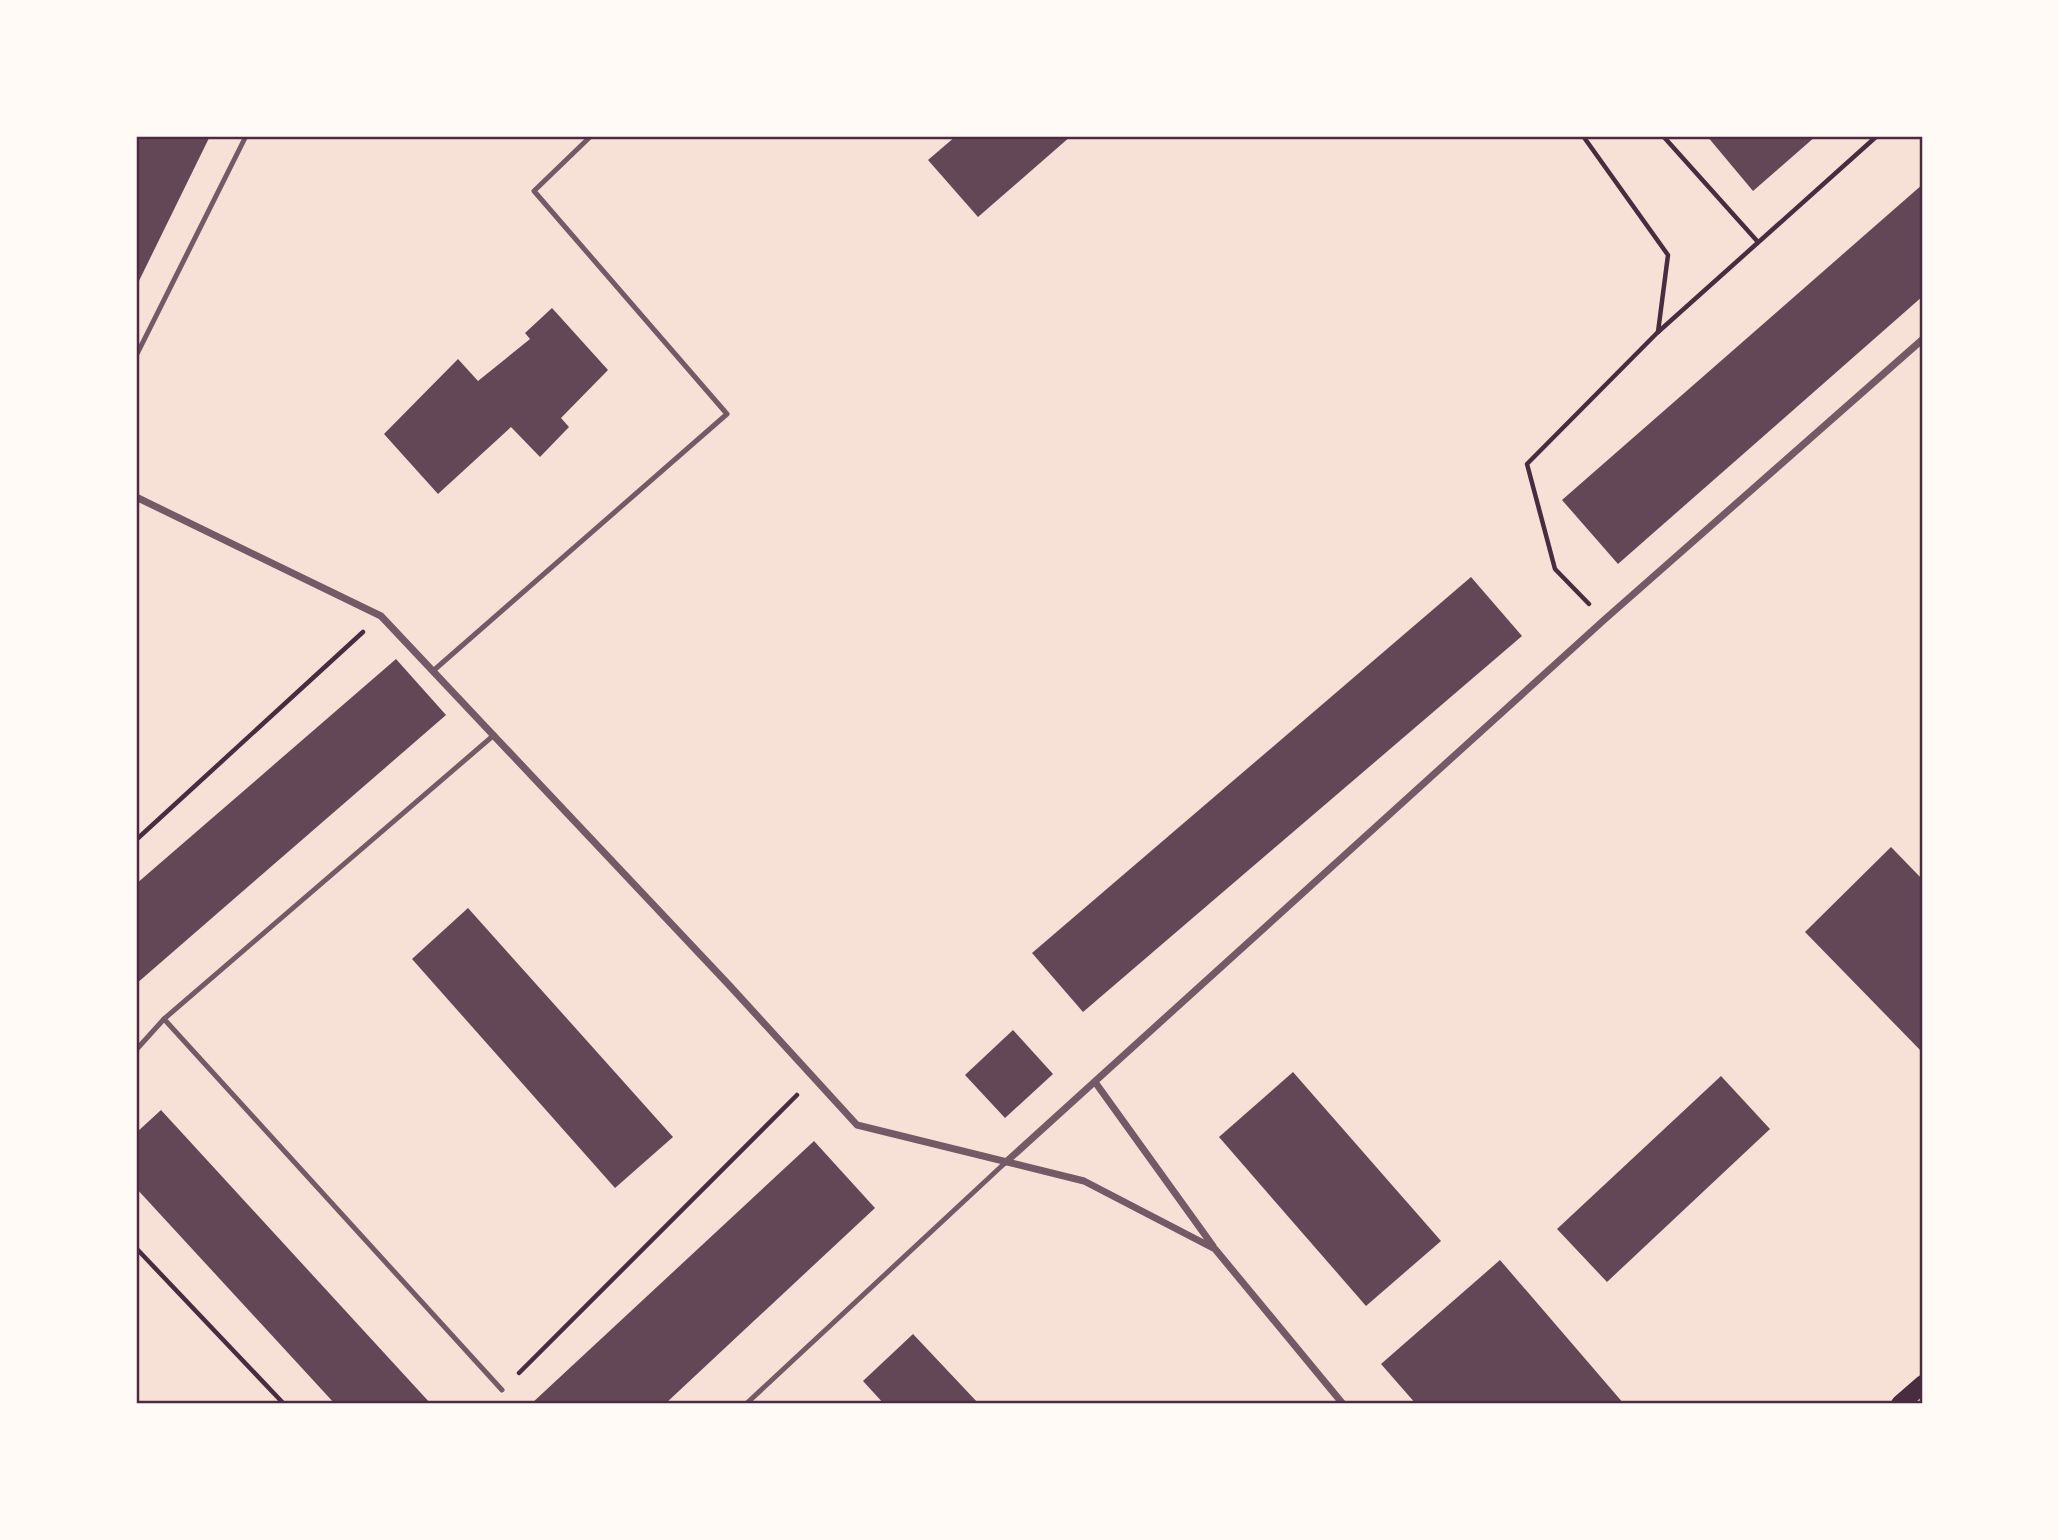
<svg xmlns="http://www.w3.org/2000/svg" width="2059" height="1540" font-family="Inter,sans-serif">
<rect width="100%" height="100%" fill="#f7e1d7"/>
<g fill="#644757">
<path d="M136,136H210L136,287Z"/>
<path d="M956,136H1071L978,217L928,160Z"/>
<path d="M1707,136H1816L1753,191Z"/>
<path d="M1923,184V296L1618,564L1562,500Z"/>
<path d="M552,308L608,370L561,418L569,427L540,457L511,427L438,494L384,434L458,359L478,381L530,339L525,333Z"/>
<path d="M1471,577L1522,636L1083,1012L1032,953Z"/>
<path d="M396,659L446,715L136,984V884Z"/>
<path d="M1891,847L1923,880V1053L1805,932Z"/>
<path d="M468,908L673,1137L615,1188L412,959Z"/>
<path d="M1013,1030L1053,1074L1005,1118L965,1075Z"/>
<path d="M1293,1072L1441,1241L1366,1306L1219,1137Z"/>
<path d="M1721,1076L1770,1129L1607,1282L1557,1229Z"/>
<path d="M161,1110L431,1404H335L136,1188V1133Z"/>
<path d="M814,1141L875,1208L665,1404H531Z"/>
<path d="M1500,1260L1624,1404H1416L1381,1364Z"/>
<path d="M913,1334L979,1404H884L863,1381Z"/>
</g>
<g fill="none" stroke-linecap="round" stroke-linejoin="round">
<g stroke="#4a2c40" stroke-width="4.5">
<path d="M1583,136L1668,255L1658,332"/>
<path d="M1663,136L1758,242"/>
<path d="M1589,604L1555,569L1527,464L1657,333L1877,136"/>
<path d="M136,840L363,632"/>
<path d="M136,1248L284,1404"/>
<path d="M519,1373L797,1095"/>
</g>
<g stroke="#755966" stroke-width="5">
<path d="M136,356L246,136"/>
<path d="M433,671L727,414L534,191L591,136"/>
<path d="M494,735L164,1019L502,1390"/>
<path d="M136,1050L164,1019"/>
<path d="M746,1404L1006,1162"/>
</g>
<g stroke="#755966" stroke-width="7">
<path d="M136,497L381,616L729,985L857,1125L1084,1181L1215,1249L1343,1404"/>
<path d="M1095,1082L1213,1246"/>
<path d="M1006,1162L1604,620L1923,339"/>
</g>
<path stroke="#4a2c40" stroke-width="18" d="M1900,1404L1923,1384"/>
</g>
<rect width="2059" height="1540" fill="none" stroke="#fffaf5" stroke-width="276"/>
<rect x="138" y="138" width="1783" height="1264" fill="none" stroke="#4a2c40" stroke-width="2.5"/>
</svg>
